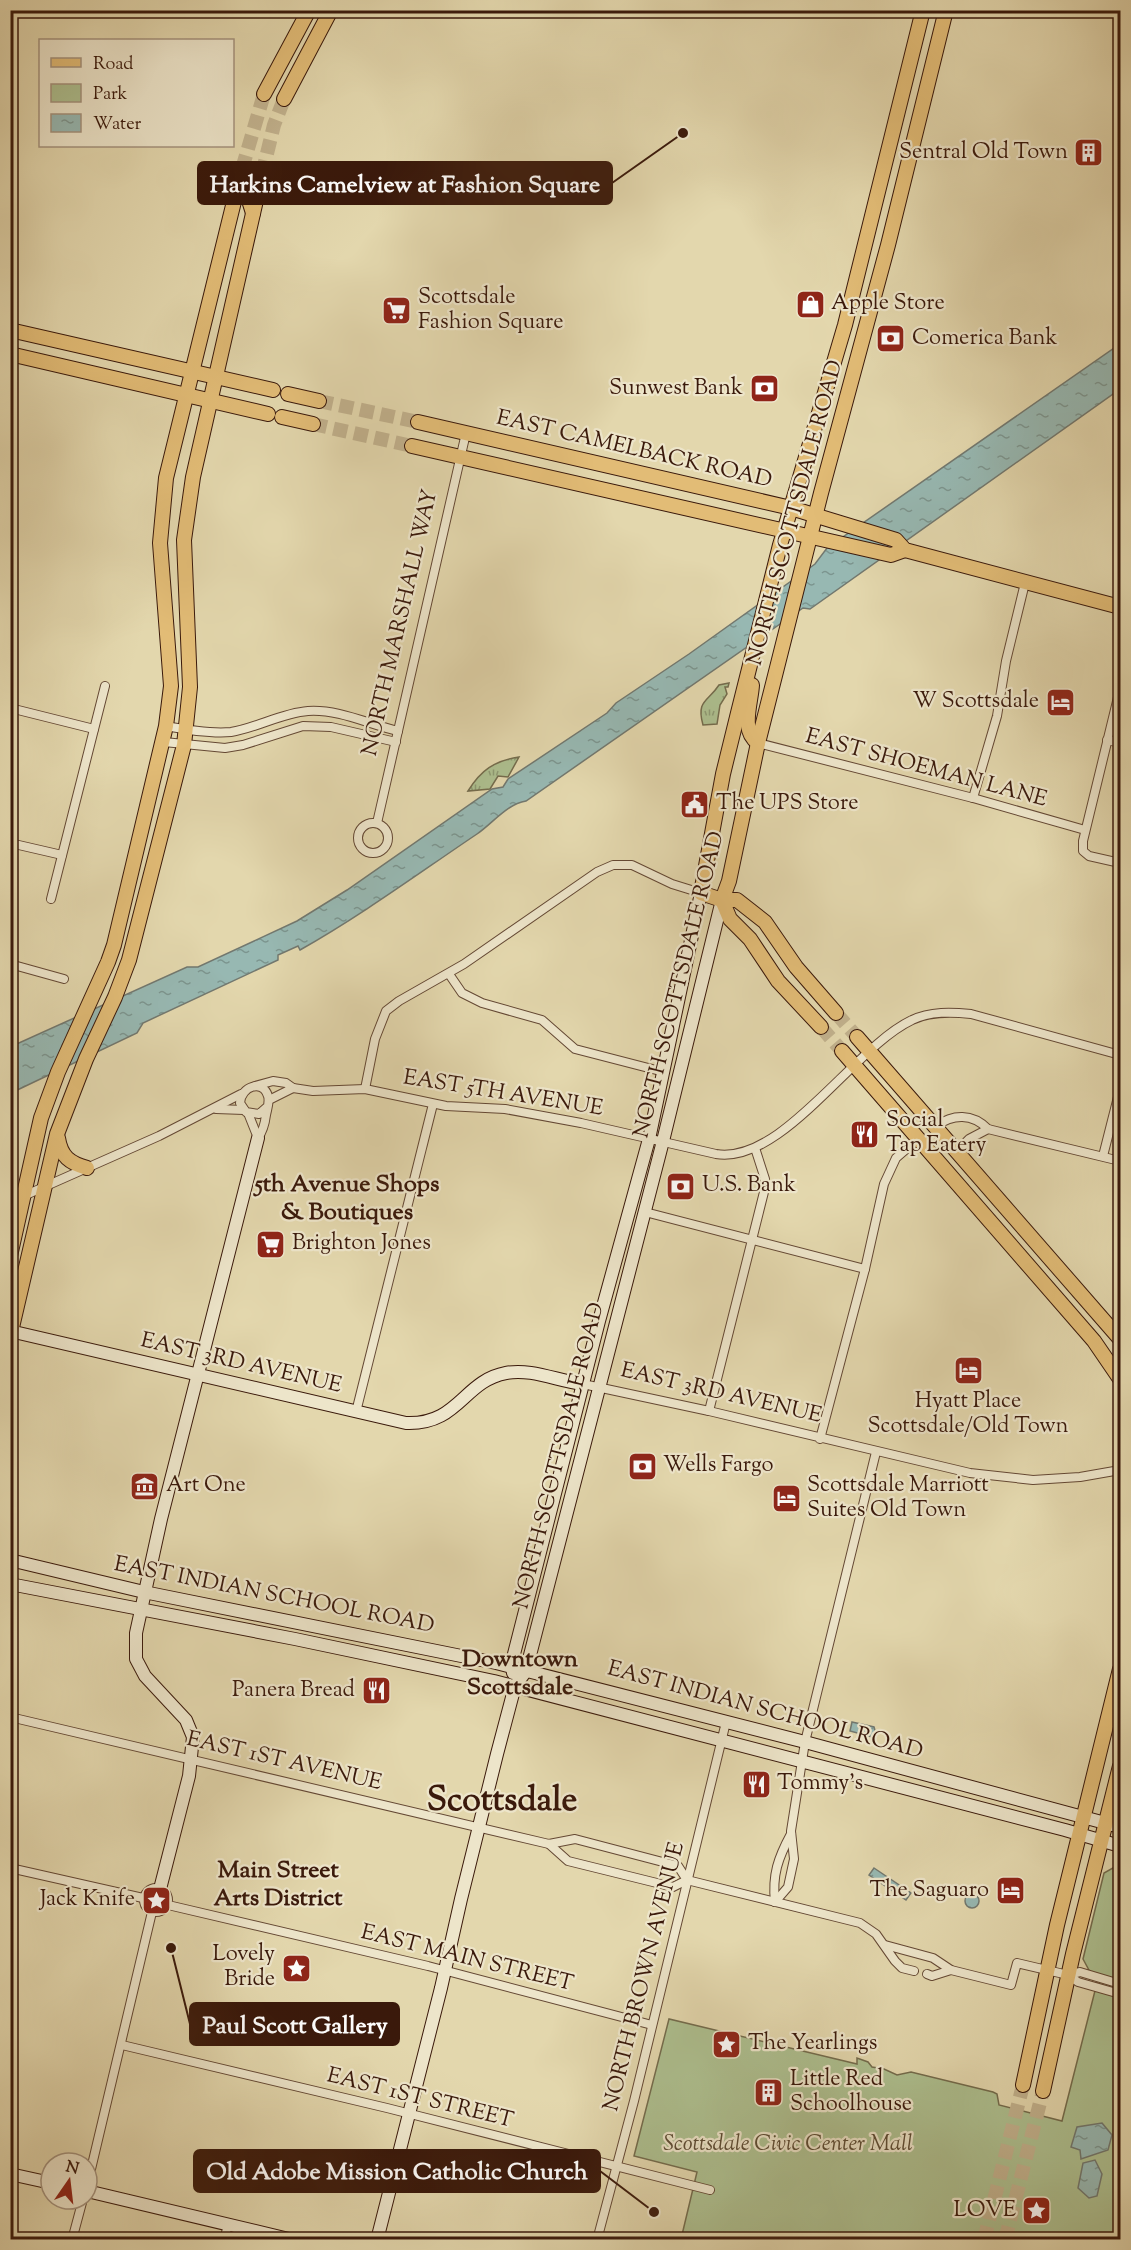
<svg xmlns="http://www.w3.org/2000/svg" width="1131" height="2250" font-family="'Sorts Mill Goudy',serif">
<defs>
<pattern id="grass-tufts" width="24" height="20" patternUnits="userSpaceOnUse" patternTransform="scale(1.5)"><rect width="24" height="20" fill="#adbf8f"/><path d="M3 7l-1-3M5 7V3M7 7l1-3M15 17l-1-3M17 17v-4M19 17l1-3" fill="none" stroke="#8e9a73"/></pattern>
<pattern id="water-ripples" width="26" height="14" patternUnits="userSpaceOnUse" patternTransform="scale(1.5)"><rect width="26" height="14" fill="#97b8b2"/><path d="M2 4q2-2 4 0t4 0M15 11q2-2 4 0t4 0" fill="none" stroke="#7c958f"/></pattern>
</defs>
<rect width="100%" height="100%" fill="#e3d7ad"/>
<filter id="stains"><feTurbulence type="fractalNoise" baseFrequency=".00333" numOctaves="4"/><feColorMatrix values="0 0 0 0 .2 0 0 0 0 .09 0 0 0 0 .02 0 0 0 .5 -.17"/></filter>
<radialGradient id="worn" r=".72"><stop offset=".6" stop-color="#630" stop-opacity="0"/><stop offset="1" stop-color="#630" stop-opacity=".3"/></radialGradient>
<g fill="url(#grass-tufts)" stroke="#746c4d" stroke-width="1.5">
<path d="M729,683L728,687H725L727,694L720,705L717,724L703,725C696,700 708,702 719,685Z"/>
<path d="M519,757L508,777L498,776L490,789L468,791C481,770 494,761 519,757Z"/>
</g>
<path fill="#adbf8f" stroke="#746c4d" stroke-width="1.5" d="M1118,1865L1120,1866V2239H681L697,2172L634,2156L669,2019L857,2064V2058L868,2062L872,2067L884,2069L897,2075L911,2072L993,2092L997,2094L999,2105L1062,2121L1099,1975L1090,1972L1083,1959L1104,1873Z"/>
<g fill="url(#water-ripples)" stroke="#72786f" stroke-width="1.5">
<path d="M1120,344V389L810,609L803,608L526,801C507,804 493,823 477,834C419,873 362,915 300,950L298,946L278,955V960L143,1023L137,1033L11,1093L10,1047L187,967H198L297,921L347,890L492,789L503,787L508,779L607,713L616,703L689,654L815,564L827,548Z"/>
<path d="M852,1722L874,1727L876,1734L872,1737L850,1731Z"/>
<path d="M874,1868L911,1893L906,1900L869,1875Z"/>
<circle cx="972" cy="1901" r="7"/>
<path d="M1102,2123L1112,2135L1108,2150L1081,2159L1080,2150L1071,2147L1077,2127Z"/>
<path d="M1095,2160L1102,2174L1097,2196L1089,2198L1078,2188L1083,2163Z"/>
</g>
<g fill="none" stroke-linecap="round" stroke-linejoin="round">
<g stroke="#c1b18d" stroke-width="14" stroke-dasharray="14 7" stroke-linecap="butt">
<path d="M242,169L264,94"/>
<path d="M262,174L274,125L284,99"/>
<path d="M319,401L418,422"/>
<path d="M313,424L412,446"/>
<path d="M836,1013L857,1037"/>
<path d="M821,1027L842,1051"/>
<path d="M984,2240L1023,2085"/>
<path d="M1005,2240L1043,2091"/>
</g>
<defs>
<g id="street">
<path d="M1120,689L1083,841V851L1089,856L1120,863"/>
<path d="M10,708L94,729"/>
<path d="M166,726C187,730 210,734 231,732C257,728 281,713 308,711C339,709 368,724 398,731"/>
<path d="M1107,740L1120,743"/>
<path d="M164,742L225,748L243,745L303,726L331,727L396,742"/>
<path d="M758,743L973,798L1085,830"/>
<path d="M973,798L997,716L1006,661L1025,583"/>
<circle cx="373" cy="838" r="15"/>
<path d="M377,823L466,433"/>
<path d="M10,843L62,855"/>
<path d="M51,899L105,686"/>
<path d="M10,964L64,979"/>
<path d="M449,974L462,993L482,1003L542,1020L575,1049L664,1072"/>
<path d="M255,1086L273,1081L286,1083L293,1088L313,1091L365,1089L446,1106L505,1109L581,1123L716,1154C782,1165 854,1047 912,1020C930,1011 952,1012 971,1014L1120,1055"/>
<path d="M365,1089L375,1039L386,1011L399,1001L464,964L597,872L613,865H632L672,884L701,893"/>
<path d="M269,1100L293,1088"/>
<path d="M216,1109L244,1110"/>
<path d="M248,1113L258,1138"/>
<path d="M936,1126C953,1114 972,1113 988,1129L1120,1161"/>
<path d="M258,1138C263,1131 265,1123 266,1115C267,1109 270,1102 268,1096C263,1079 241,1086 240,1103L246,1112L259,1114L267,1107"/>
<path d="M957,1151L969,1139L988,1129"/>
<path d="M1103,1156L1120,1089"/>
<path d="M10,1202L159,1136L241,1094"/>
<path d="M645,1212L865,1269"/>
<path d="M583,1384L709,1411L970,1473L1033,1480L1080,1477L1120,1470"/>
<path d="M709,1411L765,1188V1179L755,1148"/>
<path d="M356,1412L433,1104"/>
<path d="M820,1439L865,1269L884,1184L896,1158L918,1139"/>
<path d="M10,1717L549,1844L575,1839L678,1866L687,1880"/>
<path d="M549,1844L568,1861L673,1887L687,1880L860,1923L876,1934L895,1961L902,1968L914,1971"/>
<path d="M10,1868L143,1898"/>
<circle cx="156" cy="1900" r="12"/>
<path d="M775,1902L788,1887L794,1859L791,1831L805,1742L876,1452"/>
<path d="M775,1902C772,1875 778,1858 791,1834"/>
<path d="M168,1905L428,1966L652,2025"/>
<path d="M885,1945L933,1958L951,1970L1011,1985L1017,1963L1068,1975L1080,1972L1120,1984"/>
<path d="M927,1974L932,1976L951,1970"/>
<path d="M1068,1975L1078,1982L1120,1994"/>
<path d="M122,2045L387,2108L710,2190"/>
<path d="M87,2186L152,1912"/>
<path d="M72,2240L83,2199"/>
<path d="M224,2240L228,2225"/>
<path d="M597,2240L634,2101L726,1722"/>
</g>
<g id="secondary">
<path d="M10,1331L406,1423C459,1425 463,1381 506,1373C531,1368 558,1381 583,1384"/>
<path d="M10,1560L144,1592L496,1663L805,1742L1120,1827"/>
<path d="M10,1584L295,1639L494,1681L1065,1830L1120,1846"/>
<path d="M513,1673L512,1667L514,1654L599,1321L649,1139L701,893"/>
<path d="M160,1889L189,1776L193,1737L186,1720L145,1676L136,1659V1633L161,1519L258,1138"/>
<path d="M10,2174L51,2183"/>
<path d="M87,2191L293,2240"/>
<path d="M377,2240L441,1988L461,1899L497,1754L515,1686L526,1671L529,1659L663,1141L722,900"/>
</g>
<g id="primary">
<path d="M264,94L309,10"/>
<path d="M284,99L331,10"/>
<path d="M251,172L246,191L253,213"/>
<path d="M10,330L273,390"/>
<path d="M10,354L268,414"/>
<path d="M288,394L319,401"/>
<path d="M282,417L313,424"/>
<path d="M418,422L791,508L896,540L905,550L1120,607"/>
<path d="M412,446L891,555L905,550"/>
<path d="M752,685C751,704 740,730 758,743"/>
<path d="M722,900L729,881L758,743L821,493L888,245L946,10"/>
<path d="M722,900L730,919L750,939L778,981L821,1027"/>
<path d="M836,1013L796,967L765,922L737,900H722L701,893L723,774L738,713L780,545L845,325L923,10"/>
<path d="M857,1037L1120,1339"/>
<path d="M842,1051L1094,1341L1120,1379"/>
<path d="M58,1138C61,1157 70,1163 87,1168"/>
<path d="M10,1256L41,1118L58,1072L108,962L114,945L166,726L171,686L160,543L166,478L242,169"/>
<path d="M10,1336L57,1134L86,1059L115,997L129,960L184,745L190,687L184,540L193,477L262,174"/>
<path d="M1023,2085L1057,1925L1120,1669"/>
<path d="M1043,2091L1073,1954L1120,1766"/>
</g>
</defs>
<use href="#street" stroke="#644834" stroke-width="10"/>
<use href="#secondary" stroke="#3a190b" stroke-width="14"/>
<use href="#primary" stroke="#3a190b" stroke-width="16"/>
<use href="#street" stroke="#ede5ca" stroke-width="8"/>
<use href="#secondary" stroke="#ede5ca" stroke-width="12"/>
<use href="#primary" stroke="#e2bc76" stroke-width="14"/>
</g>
<defs>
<symbol id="building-square" viewBox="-11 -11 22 22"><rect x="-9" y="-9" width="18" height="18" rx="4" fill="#8f2418" stroke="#ede5ca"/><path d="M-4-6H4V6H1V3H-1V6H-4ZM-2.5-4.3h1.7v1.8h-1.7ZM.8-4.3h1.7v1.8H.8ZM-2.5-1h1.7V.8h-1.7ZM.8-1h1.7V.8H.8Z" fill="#fff"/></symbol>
<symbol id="shop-square" viewBox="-11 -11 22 22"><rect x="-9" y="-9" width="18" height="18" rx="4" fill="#8f2418" stroke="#ede5ca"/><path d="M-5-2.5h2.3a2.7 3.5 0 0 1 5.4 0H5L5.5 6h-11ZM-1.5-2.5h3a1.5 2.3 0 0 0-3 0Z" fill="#fff"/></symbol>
<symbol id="supermarket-square" viewBox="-11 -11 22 22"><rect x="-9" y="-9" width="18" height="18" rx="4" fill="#8f2418" stroke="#ede5ca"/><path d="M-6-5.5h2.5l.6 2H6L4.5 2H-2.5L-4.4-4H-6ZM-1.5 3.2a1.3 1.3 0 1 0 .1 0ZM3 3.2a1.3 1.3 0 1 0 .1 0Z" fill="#fff"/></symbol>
<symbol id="bank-square" viewBox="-11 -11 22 22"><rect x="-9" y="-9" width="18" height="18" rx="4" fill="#8f2418" stroke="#ede5ca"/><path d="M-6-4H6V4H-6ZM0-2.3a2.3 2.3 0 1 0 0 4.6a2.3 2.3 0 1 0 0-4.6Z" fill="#fff"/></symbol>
<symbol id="hotel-square" viewBox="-11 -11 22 22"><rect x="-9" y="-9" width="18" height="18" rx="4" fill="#8f2418" stroke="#ede5ca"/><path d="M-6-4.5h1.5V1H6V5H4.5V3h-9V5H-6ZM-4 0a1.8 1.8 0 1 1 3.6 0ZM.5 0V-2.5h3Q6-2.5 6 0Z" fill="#fff"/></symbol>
<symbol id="civic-square" viewBox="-11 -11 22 22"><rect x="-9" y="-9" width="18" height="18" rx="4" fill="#8f2418" stroke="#ede5ca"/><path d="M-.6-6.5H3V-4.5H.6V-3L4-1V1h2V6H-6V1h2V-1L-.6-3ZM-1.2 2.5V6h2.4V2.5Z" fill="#fff"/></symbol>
<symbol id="restaurant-square" viewBox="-11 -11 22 22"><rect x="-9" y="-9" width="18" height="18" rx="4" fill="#8f2418" stroke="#ede5ca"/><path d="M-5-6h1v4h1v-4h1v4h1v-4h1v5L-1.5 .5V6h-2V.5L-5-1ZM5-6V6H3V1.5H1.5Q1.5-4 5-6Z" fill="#fff"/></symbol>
<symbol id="museum-square" viewBox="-11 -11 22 22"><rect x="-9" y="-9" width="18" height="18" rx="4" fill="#8f2418" stroke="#ede5ca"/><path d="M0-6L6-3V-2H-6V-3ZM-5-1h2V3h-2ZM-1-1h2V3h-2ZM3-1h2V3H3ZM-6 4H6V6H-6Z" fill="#fff"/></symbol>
<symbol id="sight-square" viewBox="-11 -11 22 22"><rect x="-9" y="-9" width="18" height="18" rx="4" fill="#8f2418" stroke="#ede5ca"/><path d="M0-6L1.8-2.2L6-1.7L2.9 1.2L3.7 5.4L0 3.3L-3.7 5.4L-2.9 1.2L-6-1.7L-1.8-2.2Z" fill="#fff"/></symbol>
</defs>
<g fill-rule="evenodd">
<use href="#building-square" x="1072" y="136" width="33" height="33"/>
<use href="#shop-square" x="794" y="288" width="33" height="33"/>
<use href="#supermarket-square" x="380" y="294" width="33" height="33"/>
<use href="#bank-square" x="874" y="322" width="33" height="33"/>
<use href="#bank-square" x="748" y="372" width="33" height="33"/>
<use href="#hotel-square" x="1044" y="686" width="33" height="33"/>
<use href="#civic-square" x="678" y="788" width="33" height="33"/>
<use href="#restaurant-square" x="848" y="1118" width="33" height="33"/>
<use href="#bank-square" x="664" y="1170" width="33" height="33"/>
<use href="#supermarket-square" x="254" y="1228" width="33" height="33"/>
<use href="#hotel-square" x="952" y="1354" width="33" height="33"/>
<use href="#bank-square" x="626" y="1450" width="33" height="33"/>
<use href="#museum-square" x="128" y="1470" width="33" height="33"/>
<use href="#hotel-square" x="770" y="1482" width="33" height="33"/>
<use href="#restaurant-square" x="360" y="1674" width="33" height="33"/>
<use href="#restaurant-square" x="740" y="1768" width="33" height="33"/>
<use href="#hotel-square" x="994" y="1874" width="33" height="33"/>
<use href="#sight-square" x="140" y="1884" width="33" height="33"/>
<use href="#sight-square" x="280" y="1952" width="33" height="33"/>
<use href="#sight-square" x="710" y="2028" width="33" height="33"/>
<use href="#building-square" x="752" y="2076" width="33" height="33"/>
<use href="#sight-square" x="1020" y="2194" width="33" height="33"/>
</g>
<g text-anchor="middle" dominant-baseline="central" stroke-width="4.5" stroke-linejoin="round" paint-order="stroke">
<g font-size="22" fill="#3a190b" stroke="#ede5ca" text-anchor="start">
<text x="1068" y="153" text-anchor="end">Sentral Old Town</text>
<text x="418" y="298">Scottsdale<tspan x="418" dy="25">Fashion Square</tspan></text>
<text x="831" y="304">Apple Store</text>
<text x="912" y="339">Comerica Bank</text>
<text x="743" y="389" text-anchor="end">Sunwest Bank</text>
<text x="1039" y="702" text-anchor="end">W Scottsdale</text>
<text x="716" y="804">The UPS Store</text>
<text x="886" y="1121">Social<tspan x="886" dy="25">Tap Eatery</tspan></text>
<text x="702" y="1186">U.S. Bank</text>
<text x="292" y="1244">Brighton Jones</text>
<text x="968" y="1402" text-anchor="middle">Hyatt Place<tspan x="968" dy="25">Scottsdale/Old Town</tspan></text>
<text x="663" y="1466">Wells Fargo</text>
<text x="166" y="1486">Art One</text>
<text x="807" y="1486">Scottsdale Marriott<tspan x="807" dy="25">Suites Old Town</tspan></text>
<text x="355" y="1691" text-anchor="end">Panera Bread</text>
<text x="777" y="1784">Tommy’s</text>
<text x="989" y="1891" text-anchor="end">The Saguaro</text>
<text x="135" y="1900" text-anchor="end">Jack Knife</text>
<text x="275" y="1955" text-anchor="end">Lovely<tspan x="275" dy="25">Bride</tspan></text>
<text x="748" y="2044">The Yearlings</text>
<text x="790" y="2080">Little Red<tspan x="790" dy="25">Schoolhouse</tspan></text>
<text x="1016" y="2211" text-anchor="end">LOVE</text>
</g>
<g font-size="22" fill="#3a190b" stroke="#ede5ca">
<text transform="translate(634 450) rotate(13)">EAST CAMELBACK ROAD</text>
<text transform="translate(796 513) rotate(-75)">NORTH SCOTTSDALE ROAD</text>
<text transform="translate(401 623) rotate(-77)">NORTH MARSHALL WAY</text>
<text transform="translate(926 769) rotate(15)">EAST SHOEMAN LANE</text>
<text transform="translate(680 985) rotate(-76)">NORTH SCOTTSDALE ROAD</text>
<text transform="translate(503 1094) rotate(9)">EAST 5TH AVENUE</text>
<text transform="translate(241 1364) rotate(13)">EAST 3RD AVENUE</text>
<text transform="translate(721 1394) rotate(13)">EAST 3RD AVENUE</text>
<text transform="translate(560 1456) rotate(-76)">NORTH SCOTTSDALE ROAD</text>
<text transform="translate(274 1596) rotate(11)">EAST INDIAN SCHOOL ROAD</text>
<text transform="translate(765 1711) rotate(15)">EAST INDIAN SCHOOL ROAD</text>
<text transform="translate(284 1762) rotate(13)">EAST 1ST AVENUE</text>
<text transform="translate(467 1959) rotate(14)">EAST MAIN STREET</text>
<text transform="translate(645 1977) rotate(-76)">NORTH BROWN AVENUE</text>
<text transform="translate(420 2099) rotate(14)">EAST 1ST STREET</text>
</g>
<g font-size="22" font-style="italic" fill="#5c4b33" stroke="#ede5ca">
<text x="788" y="2145">Scottsdale Civic Center Mall</text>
</g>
<g font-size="24" font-weight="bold" fill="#3a190b" stroke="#ede5ca">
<text x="347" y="1185">5th Avenue Shops<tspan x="347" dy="28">&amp; Boutiques</tspan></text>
<text x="520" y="1660">Downtown<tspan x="520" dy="28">Scottsdale</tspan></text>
<text x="278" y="1871">Main Street<tspan x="278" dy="28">Arts District</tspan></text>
</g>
<g font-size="34" font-weight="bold" fill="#3a190b" stroke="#ede5ca">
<text x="502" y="1801">Scottsdale</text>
</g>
</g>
<path fill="none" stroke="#3a190b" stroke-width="2" d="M683 133L612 183M171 1948L190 2024M654 2212L600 2171"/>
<g fill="#3a190b" stroke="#ede5ca" stroke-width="2">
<circle cx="683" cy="133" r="6"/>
<circle cx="171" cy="1948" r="6"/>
<circle cx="654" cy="2212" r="6"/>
</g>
<g fill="#3a190b" stroke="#3a190b" stroke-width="2">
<rect x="198" y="162" width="414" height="42" rx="6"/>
<rect x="190" y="2003" width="209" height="42" rx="6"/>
<rect x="194" y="2150" width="406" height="42" rx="6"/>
</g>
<g font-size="24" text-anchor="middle" font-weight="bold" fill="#fff">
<text x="405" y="192">Harkins Camelview at Fashion Square</text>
<text x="295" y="2033">Paul Scott Gallery</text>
<text x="397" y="2179">Old Adobe Mission Catholic Church</text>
</g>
<rect width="1131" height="2250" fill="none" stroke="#e3d7ad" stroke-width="36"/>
<rect x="12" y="12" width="1107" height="2226" fill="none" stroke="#3a190b" stroke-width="3"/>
<rect x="18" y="18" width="1095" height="2214" fill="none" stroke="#3a190b" stroke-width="1.5"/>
<rect x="39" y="39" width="195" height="108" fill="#ede5ca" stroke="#a5937e" stroke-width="1.5"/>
<rect x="51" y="58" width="30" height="9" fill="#e2bc76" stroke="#a5937e" stroke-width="1.5"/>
<text x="93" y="69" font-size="18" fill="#3a190b">Road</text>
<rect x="51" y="84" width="30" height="18" fill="#adbf8f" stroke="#a5937e" stroke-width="1.5"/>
<text x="93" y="99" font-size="18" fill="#3a190b">Park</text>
<rect x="51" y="114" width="30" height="18" fill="url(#water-ripples)" stroke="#a5937e" stroke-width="1.5"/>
<text x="93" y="129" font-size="18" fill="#3a190b">Water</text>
<g transform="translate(69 2181) rotate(14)"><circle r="28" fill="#ede5ca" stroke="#a5937e" stroke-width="1.5"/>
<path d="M0-4.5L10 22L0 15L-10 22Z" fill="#8f2418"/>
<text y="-9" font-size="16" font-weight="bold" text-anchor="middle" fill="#3a190b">N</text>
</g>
<rect width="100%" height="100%" filter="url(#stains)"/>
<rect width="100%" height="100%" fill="url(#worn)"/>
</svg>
